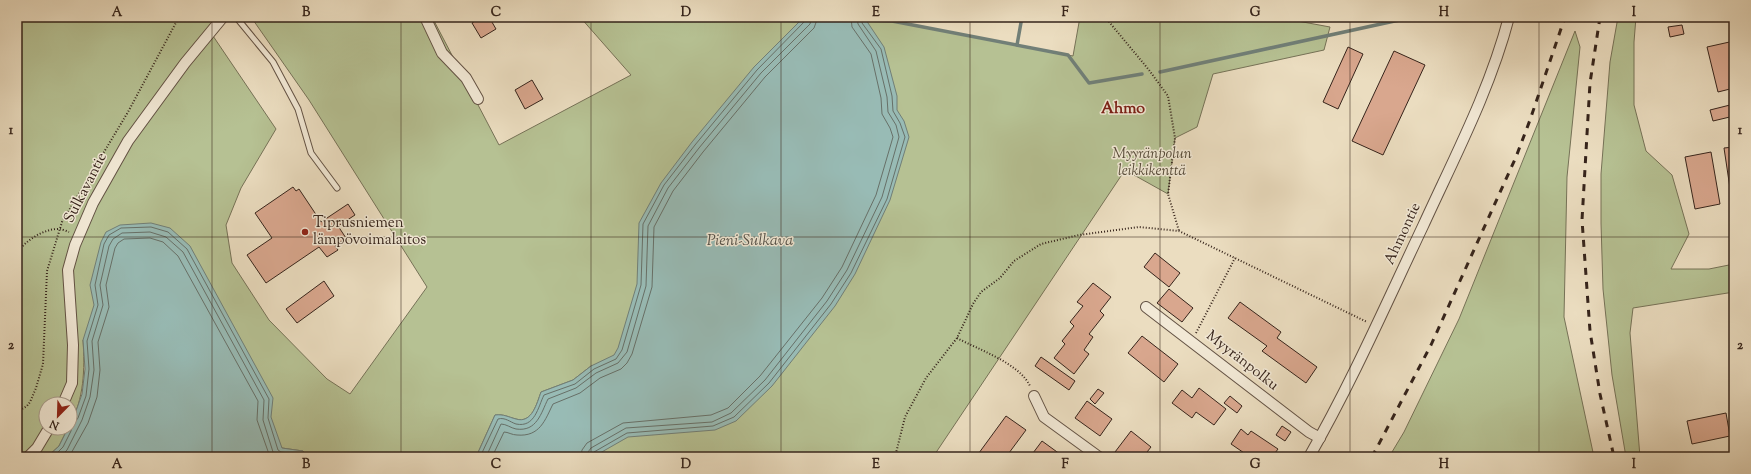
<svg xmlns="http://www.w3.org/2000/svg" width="1751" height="474" font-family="'Sorts Mill Goudy',serif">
<rect width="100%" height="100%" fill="#ebddc0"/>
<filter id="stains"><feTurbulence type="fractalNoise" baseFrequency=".005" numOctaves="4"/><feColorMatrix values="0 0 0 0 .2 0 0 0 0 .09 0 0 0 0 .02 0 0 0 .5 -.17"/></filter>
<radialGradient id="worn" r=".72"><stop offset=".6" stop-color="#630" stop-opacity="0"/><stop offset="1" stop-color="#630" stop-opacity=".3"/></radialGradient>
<g fill="#b6c193" stroke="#767257">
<path d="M17,17H215L211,33L276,129L241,188L226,225L232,263L269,320L327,379L350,394L427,287L309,100L251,17H432L499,145L631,75L580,17H813L643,355L591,366L573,380L541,392C537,403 532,424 516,419C508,417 504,414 495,415L476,457H307L303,451L282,448L83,340C85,370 84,398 70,425V404H46V428H68L59,446L47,457H17Z"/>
<path d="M851,17L865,20L892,21L1073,56L1080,17H1276L1330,27L1324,50L1213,74L1197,127L1175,138L1168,194L1125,170L933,457H544Z"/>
<path d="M1618,17H1636L1634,42V105L1646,151L1672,175L1689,234L1671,269H1709L1734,264V292L1633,308L1630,333L1640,457H1626L1612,375L1603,289L1601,223V174L1610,62Z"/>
<path d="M1575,31L1580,47L1567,177L1564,317L1594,457H1389L1404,432L1459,319Z"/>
</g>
<g fill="#98bbb5" stroke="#717f77">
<path d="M804,17H866V20L884,47L897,96V110L904,121L909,137L890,200L855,274L835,306L772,386L736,421L715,430L628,437L593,457H476L495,415C504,414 508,417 516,419C532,424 537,403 541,392L573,380L591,366L614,355L618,348L637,284L639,223L661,183L692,142L754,67Z"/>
<path d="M151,223L170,228L190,246L273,398L271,417L282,448L303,451L307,457H47L59,446L68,428H70L82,394L85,369L83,340L94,305L90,285L101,242L106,232L120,225Z"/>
</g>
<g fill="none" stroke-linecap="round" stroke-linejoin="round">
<g stroke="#677068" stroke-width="1">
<path d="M53,457L63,447L71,431L72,426L78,418L86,396L89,369L87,341L98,305L95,285L104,244L109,235L121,228L151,227L168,232L187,249L269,399L268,418L278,450L281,452L300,455L302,457"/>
<path d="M60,457L67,450L82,420L90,397L94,370L92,341L103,305L100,285L109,246L113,239L122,233L150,232L166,237L183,252L264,400L263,420L273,452L279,457"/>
<path d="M69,457L88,423L97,397L100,370L98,342L109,307L106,285L115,248L118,243L124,239L150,238L163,242L178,256L258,401L257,420L270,457"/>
<path d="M480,457L498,419C505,417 510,422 516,424C535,428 538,407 544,395L575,384L594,369L616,359L622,350L641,285L643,224L664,185L695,145L757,70L805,21L807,17"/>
<path d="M486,457L501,424C506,424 511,428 516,429C537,432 541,413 548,399L576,388L596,373L618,363L627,352L646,286L648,226L668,188L699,148L761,73L810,24L812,17"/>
<path d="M492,457L504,432C508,432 512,435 517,435C540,437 545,420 553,404L580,393L600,378L621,369L627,363L632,354L652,287L654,227L673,191L703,152L765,77L814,28L818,17"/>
<path d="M581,457L582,450L587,443L623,423L711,415L728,408L760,376L822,298L842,267L876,195L893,137L890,128L882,114L881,98L871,54L852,27L851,17"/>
<path d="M587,457L588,452L591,448L626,428L712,422L731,413L765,380L827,301L847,270L882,197L899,137L896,125L888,112L887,97L876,51L858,24L857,17"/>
<path d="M592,457L594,452L627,433L713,426L734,417L769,383L831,304L851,273L887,199L905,137L900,123L893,111L892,96L881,49L862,23V17"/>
</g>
<g stroke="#717f77" stroke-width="3.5">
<path d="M865,20L892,21L1068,55L1089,83L1142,74"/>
<path d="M1017,45L1022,17"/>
<path d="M1160,72L1413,17"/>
</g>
</g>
<g fill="#d9a78e" stroke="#36241b">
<path d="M481,17H489L496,29L481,38L472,23Z"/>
<path d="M1682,25L1684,34L1670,37L1668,27Z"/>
<path d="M1734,41V88L1718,92L1707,47Z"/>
<path d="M1348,47L1363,54L1338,109L1323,102Z"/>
<path d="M1394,51L1425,65L1383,155L1352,141Z"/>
<path d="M532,80L543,99L525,109L515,90Z"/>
<path d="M1734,104V116L1713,121L1710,110Z"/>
<path d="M1734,147V215L1724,148Z"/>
<path d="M1711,152L1720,204L1695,209L1685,157Z"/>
<path d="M293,187L296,191L299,189L321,222L348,204L355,215L338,226L346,238L335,246L338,250L327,257L319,247L266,283L247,255L272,238L255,213Z"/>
<path d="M1155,253L1180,273L1169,287L1144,267Z"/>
<path d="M324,281L334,296L297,323L286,309Z"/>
<path d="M1093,283L1111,297L1100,311L1104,315L1089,334L1093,337L1084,350L1089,354L1074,374L1054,358L1065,344L1062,341L1074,326L1070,322L1083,306L1077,302Z"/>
<path d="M1169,289L1193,308L1182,322L1157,303Z"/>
<path d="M1240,302L1281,332L1277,338L1317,367L1306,383L1262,351L1267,346L1228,318Z"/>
<path d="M1142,336L1178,364L1164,382L1128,353Z"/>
<path d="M1041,357L1075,381L1069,390L1035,366Z"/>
<path d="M1199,388L1226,409L1214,425L1196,412L1192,418L1172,403L1182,390L1192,398Z"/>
<path d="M1098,389L1104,393L1095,404L1090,399Z"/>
<path d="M1230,396L1242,406L1237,413L1224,403Z"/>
<path d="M1087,401L1112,419L1100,436L1075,418Z"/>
<path d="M1726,413L1730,436L1692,444L1687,421Z"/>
<path d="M1006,416L1026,430L1006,457H976Z"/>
<path d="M1282,426L1291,432L1285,441L1276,435Z"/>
<path d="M1241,429L1248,435L1251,431L1278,449L1272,457H1257L1255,455L1250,457L1231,444Z"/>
<path d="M1131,431L1151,447L1143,457H1122L1115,452Z"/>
<path d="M1042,441L1064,457H1030Z"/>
</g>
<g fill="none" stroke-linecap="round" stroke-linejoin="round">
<defs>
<path id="service" d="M236,17L273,62L298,109L311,153L337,188"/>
<g id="minor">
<path d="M425,17L442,53L466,78L478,99"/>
<path d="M1146,307L1309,432L1320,438"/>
<path d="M1034,396L1044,417L1099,457"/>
<path d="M63,404L72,383L73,345L68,270L75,245L93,203L128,141L185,63L223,17"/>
<path d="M28,457L37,448L49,428"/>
<path d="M1309,457C1352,382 1386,304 1423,226C1454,158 1490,90 1509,17"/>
</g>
</defs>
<use href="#service" stroke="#635244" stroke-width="7"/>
<use href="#minor" stroke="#635244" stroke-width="12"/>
<g stroke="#36241b" stroke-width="2" stroke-dasharray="1 2" stroke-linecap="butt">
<path d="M1105,17L1149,70L1168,96L1175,138L1168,194L1179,231"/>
<path d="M17,253C25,241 44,228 60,229C62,229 66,231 69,232"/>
<path d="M1196,333L1235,258"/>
<path d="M957,338C979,350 1019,363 1030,386"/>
<path d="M17,412L27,406L30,402L36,388L43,364L47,271L62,222L128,112L179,17"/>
<path d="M895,457L905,417L926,378L957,338L973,304L981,292L1000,278L1014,261L1041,244L1079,235L1139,227L1179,231L1367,322"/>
</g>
<use href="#service" stroke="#f2e9d6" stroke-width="5"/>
<use href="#minor" stroke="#f2e9d6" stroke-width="10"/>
<g stroke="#36241b" stroke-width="3" stroke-dasharray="7 7" stroke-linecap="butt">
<path d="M1600,17L1590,83L1582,220L1590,331L1600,394L1614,457"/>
<path d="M1372,457L1431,345L1516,157L1530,120L1565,17"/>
</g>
</g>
<path fill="none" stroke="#36241b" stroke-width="1" stroke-opacity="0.55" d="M212,17V457M401,17V457M591,17V457M781,17V457M970,17V457M1160,17V457M1350,17V457M1539,17V457M17,237H1734"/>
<circle fill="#8f2418" stroke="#f2e9d6" stroke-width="1.5" cx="305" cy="232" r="4"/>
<g text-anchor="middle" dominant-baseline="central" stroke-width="3" stroke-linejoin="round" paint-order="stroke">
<g font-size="15" font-style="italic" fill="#564b39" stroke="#f2e9d6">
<text x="1152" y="154">Myyränpolun<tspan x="1152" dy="17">leikkikenttä</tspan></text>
</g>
<g font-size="15" fill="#36241b" stroke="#f2e9d6">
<text transform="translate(86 188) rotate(-63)">Sulkavantie</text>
<text transform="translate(1403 234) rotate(-65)">Ahmontie</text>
<text transform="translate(1242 361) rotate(38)">Myyränpolku</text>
</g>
<g font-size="15" fill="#36241b" stroke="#f2e9d6" text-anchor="start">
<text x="313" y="223">Tiprusniemen<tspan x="313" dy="17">lämpövoimalaitos</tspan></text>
</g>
<g font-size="16" font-weight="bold" fill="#7a1f14" stroke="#f2e9d6">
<text x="1123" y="109">Ahmo</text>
</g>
<g font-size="16" font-style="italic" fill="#535149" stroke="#f2e9d6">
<text x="750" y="241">Pieni-Sulkava</text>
</g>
</g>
<rect width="1751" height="474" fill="none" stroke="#ebddc0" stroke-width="44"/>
<g transform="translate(58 416) rotate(203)"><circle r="19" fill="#f2e9d6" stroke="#a79a8b"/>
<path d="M0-3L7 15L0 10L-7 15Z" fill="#8f2418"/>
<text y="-6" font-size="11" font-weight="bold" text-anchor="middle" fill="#36241b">N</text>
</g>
<rect x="22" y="22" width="1707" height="430" fill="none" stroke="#36241b" stroke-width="1.5"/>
<g font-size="13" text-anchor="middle" font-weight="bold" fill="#36241b">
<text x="117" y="16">A</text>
<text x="306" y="16">B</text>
<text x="496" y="16">C</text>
<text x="686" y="16">D</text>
<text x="876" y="16">E</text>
<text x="1065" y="16">F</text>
<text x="1255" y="16">G</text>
<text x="1444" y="16">H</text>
<text x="1634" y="16">I</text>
<text x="11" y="134">1</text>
<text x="1740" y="134">1</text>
<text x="11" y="349">2</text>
<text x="1740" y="349">2</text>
<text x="117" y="468">A</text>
<text x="306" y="468">B</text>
<text x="496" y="468">C</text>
<text x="686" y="468">D</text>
<text x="876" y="468">E</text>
<text x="1065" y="468">F</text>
<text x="1255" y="468">G</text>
<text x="1444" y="468">H</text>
<text x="1634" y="468">I</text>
</g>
<rect width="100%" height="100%" filter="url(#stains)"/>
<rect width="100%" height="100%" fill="url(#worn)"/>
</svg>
